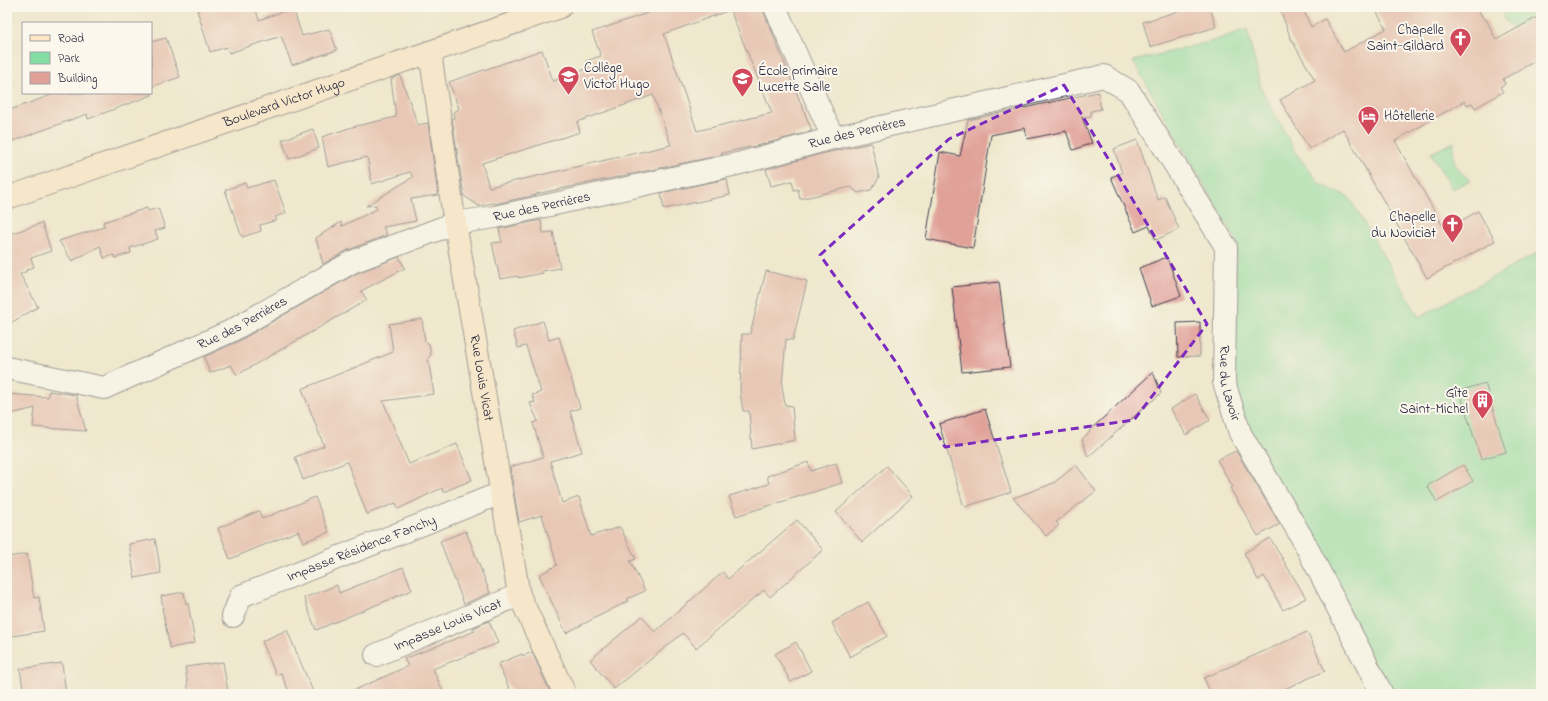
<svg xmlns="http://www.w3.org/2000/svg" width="1548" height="701" font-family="'Indie Flower',sans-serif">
<rect width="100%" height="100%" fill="#fbf7ec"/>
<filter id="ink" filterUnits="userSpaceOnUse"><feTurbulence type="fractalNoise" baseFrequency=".025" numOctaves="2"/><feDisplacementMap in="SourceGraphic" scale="8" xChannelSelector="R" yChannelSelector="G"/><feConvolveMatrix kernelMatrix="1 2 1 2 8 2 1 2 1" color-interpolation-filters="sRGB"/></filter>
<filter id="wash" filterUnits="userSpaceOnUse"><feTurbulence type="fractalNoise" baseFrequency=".012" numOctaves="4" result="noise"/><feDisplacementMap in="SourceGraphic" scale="16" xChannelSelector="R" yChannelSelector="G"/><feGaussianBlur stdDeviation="0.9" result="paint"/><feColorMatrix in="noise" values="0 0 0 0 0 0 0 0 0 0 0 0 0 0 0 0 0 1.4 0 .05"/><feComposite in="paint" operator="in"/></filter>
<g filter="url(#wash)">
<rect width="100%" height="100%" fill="#eee8cd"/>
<g fill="#84dea4" stroke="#538070">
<path d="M1504,7H1541V13L1513,28L1503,19Z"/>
<path d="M1247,29L1261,88L1296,153L1320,184L1349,197L1419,317L1541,251V694H1390L1244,427L1233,381L1237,242L1133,61L1213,41Z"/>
<path d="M1454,142C1452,161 1454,170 1471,180L1452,189L1431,153Z"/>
</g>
<g id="blocks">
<g fill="#e0a199" fill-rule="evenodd">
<path d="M206,7H255L259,20L293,8L302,36L329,29L337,50L292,65L281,36L229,53L227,47L210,52L197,10Z"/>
<path d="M665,7H763L764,12L812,131L760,145L721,153L722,155L536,194V195L494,204L493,203L479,206L464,196L452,119L454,118L453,112L459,109L449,82L542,50L553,81L589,68L586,61L601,56L592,32ZM730,10L772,113L697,131L664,34ZM653,95L671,145L489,187L482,163L580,132L577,122Z"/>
<path d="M1192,7H1210L1216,27L1150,47L1143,22Z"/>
<path d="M1290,7H1302L1311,27L1325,19L1344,52L1386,29L1374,7H1477L1484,20L1486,19L1496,40L1541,15V58L1503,79L1505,84L1500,87L1503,92L1475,108L1472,103L1467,105L1464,101L1395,141L1445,230L1478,211L1495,241L1427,278L1343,129L1309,149L1280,100L1315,80L1291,39L1281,12Z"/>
<path d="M166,38L180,77L151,87V42Z"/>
<path d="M400,75L418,125L428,123L438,195L411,199L416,221L383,227L387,235L348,250L323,264L316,238L341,222L342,226L377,209L376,205L366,206L413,177L410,172L372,184L367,157L328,167L322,137L352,127L396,117L391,79Z"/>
<path d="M1098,92L1101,109L1091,111V116L1082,117L1092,143L1073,150L1066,131L1027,139L1025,128L991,135L973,248L926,239L940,152L960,156L968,120Z"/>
<path d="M57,93H152V95L88,119L87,114L13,141L7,123V111Z"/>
<path d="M313,129L319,148L289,159L282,140Z"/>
<path d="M1137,140L1158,200L1165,197L1179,229L1156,240L1149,226L1135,232L1111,177L1122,173L1114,149Z"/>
<path d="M871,143L879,178L871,190L858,193L851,187L800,199L798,189L794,190L792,181L771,186L766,169L821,154Z"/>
<path d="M727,179L730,195L664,209L661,193Z"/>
<path d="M274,180L286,213L275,217L277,220L260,225L261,231L242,237L225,190L245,183L247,188Z"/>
<path d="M147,208L148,211L158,208L165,228L155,231L158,239L130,248L131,253L115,258L114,255L104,258L100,246L72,261L59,241L104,227L103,222Z"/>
<path d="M541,220L543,233L553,232L560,268L542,271L543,273L518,278V276L500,279L492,243L502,242L499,229Z"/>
<path d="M42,223L51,251L31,258L34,267L26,270L27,271L20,274L38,307L7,325V226L10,234Z"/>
<path d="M399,257L405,268L361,291L367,300L237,375L231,365L210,373L204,357L237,342L357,273Z"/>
<path d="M1167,257L1181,296L1152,306L1139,268Z"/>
<path d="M766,271L807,281L793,340L786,339L782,386L785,405L792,406L795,440L752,449L749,411H743L740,392L742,334H750Z"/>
<path d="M999,282L1010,367L962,372L952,287Z"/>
<path d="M422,319L425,341L429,344L431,355L428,358L434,394L383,401L409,464L457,444L472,480L443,492L442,488L398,509L396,503L367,514L347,462L303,480L295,457L324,446L302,389L393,352L389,324Z"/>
<path d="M543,321L549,340L559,337L580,408L570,411L582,452L550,461L562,503L579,497L591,536L620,527L636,559L630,561L645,591L627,599L628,601L566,633L539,575L557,565L542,515L519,522L510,467L543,457L533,423L538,421L530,403L535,402L532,395L541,392L526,346L518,348L513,331Z"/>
<path d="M1200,322V356L1178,357L1177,323Z"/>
<path d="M1153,372L1161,393L1088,457L1082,439L1090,432L1089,431Z"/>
<path d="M1485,383L1506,452L1481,459L1459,391Z"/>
<path d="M49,391L76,395L86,431L33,427L35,408L7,415V394L48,397Z"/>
<path d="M1195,394L1210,420L1186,435L1171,409Z"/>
<path d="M985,409L1011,492L964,507L939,424Z"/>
<path d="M1236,451L1280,524L1258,536L1230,488L1233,487L1217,460Z"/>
<path d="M808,462L811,471L836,463L842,483L736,516L729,496L769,484L767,476Z"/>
<path d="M1076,465L1096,491L1056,522L1059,525L1046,536L1013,498L1054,483Z"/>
<path d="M1463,465L1473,481L1437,502L1427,486Z"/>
<path d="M887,466L913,496L862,542L836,512Z"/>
<path d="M315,497L329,532L303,542L298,531L230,559L218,528L259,511L262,519Z"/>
<path d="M797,520L823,550L770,597L764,590L696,648L683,633L614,689L590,660L642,616L655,632L723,572L728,579Z"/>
<path d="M466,531L490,593L464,604L440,541Z"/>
<path d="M1270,538L1306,598L1283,610L1264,576L1258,580L1244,553Z"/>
<path d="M155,539L161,573L135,578L129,544Z"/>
<path d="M27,554L34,598L39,597L44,631L7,637V557Z"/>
<path d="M403,567L412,590L316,630L304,598L337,585L339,593Z"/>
<path d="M184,592L186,604L188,603L195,643L170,648L162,608H163L161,596Z"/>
<path d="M868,602L887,636L850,657L832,623Z"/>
<path d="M489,621L498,643L433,669L444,694H346L408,666L404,659L475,631L473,628Z"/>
<path d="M287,630L314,694H290L281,673L276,675L262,641Z"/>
<path d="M1307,632L1325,671L1273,694H1211L1204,678Z"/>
<path d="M796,642L811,671L791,682L775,654Z"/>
<path d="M532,652L551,694H512L498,664L522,654L523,656Z"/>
<path d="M223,662L228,692L212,694H189L185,667Z"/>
<path d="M62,663L66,694H24L20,669Z"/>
</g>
</g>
</g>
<g filter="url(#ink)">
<use href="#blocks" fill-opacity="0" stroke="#414051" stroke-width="1"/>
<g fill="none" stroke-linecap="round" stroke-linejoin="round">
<defs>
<g id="street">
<path d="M775,7L833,138"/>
<path id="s1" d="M7,368L104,388L231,331L352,262L455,223L495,217L737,164L833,138L1104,76L1129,91L1226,247L1224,382L1240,433L1301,536L1382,694"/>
<path id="s2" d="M233,616L241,596L501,493"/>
<path id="s3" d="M376,655L519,595"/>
</g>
<g id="secondary">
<path id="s4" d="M430,52L453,211L519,595L565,694"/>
<path id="s5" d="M7,198L560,7"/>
</g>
</defs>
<use href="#street" stroke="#414051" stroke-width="24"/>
<use href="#secondary" stroke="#414051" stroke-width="24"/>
<use href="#street" stroke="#fff" stroke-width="22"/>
<use href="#secondary" stroke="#fee5c5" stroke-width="22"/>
</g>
</g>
<path d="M0 0H1548V701H0ZM1064,85L1207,324L1134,420L945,447L898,365L820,255L949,139Z" fill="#eee8cd" fill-opacity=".55" fill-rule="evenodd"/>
<path fill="none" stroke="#7b2cbf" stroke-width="3" stroke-dasharray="8 5" stroke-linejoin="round" d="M1064,85L1207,324L1134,420L945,447L898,365L820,255L949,139Z"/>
<defs>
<symbol id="church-pin" viewBox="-11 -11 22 30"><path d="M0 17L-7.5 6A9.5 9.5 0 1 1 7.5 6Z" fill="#d1495b" stroke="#fbf7ec"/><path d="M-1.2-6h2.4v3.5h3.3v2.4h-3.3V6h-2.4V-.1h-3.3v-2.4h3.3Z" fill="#fff"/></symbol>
<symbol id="school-pin" viewBox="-11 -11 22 30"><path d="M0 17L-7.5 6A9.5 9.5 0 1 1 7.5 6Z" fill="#d1495b" stroke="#fbf7ec"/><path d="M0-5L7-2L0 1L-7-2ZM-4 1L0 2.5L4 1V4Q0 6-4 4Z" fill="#fff"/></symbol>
<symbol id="hotel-pin" viewBox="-11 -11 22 30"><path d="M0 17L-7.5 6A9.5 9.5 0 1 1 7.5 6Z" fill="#d1495b" stroke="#fbf7ec"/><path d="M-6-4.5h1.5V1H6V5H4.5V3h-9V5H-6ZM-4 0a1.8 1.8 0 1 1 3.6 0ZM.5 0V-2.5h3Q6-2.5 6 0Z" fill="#fff"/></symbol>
<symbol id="building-pin" viewBox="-11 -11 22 30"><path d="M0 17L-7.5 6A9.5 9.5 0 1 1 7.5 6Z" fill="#d1495b" stroke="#fbf7ec"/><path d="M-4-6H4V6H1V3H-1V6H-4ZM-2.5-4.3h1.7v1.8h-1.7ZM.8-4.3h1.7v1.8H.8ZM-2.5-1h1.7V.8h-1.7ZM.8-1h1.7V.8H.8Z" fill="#fff"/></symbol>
</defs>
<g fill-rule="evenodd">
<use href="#church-pin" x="1448" y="26" width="25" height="34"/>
<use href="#school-pin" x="556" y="64" width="25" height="34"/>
<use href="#school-pin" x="730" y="66" width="25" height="34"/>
<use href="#hotel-pin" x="1356" y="104" width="25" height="34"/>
<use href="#church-pin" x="1440" y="212" width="25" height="34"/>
<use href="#building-pin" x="1470" y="388" width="25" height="34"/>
</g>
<g text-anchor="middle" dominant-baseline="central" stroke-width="4" stroke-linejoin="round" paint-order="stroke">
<g font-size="14" fill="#22223b" stroke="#fbf7ec" text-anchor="end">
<text x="1444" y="30">Chapelle<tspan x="1444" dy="16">Saint-Gildard</tspan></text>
<text x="584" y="68" text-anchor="start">Collège<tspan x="584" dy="16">Victor Hugo</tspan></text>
<text x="758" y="71" text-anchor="start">École primaire<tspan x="758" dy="16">Lucette Salle</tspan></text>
<text x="1384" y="116" text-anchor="start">Hôtellerie</text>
<text x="1436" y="217">Chapelle<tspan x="1436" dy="16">du Noviciat</tspan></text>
<text x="1468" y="393">Gîte<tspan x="1468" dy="16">Saint-Michel</tspan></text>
</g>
<g font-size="14" fill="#22223b" stroke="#fbf7ec">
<text stroke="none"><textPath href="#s5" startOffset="293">Boulevard Victor Hugo</textPath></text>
<text stroke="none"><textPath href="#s1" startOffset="900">Rue des Perrières</textPath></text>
<text stroke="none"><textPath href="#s1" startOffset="576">Rue des Perrières</textPath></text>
<text stroke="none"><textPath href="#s1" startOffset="252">Rue des Perrières</textPath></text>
<text stroke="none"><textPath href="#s4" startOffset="330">Rue Louis Vicat</textPath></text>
<text stroke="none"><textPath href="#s1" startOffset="1503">Rue du Lavoir</textPath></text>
<text stroke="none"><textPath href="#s2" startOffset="151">Impasse Résidence Fanchy</textPath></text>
<text stroke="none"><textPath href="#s3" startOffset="78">Impasse Louis Vicat</textPath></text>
</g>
</g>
<rect width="1548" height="701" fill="none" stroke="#fbf7ec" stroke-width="24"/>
<rect x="22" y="22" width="130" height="72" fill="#fbf7ec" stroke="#a4a2a5"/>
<rect x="30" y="35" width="20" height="6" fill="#fee5c5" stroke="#a4a2a5"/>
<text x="58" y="42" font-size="12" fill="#22223b">Road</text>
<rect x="30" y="52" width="20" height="12" fill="#84dea4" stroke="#a4a2a5"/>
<text x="58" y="62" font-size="12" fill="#22223b">Park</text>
<rect x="30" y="72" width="20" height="12" fill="#e0a199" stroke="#a4a2a5"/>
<text x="58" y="82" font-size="12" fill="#22223b">Building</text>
</svg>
